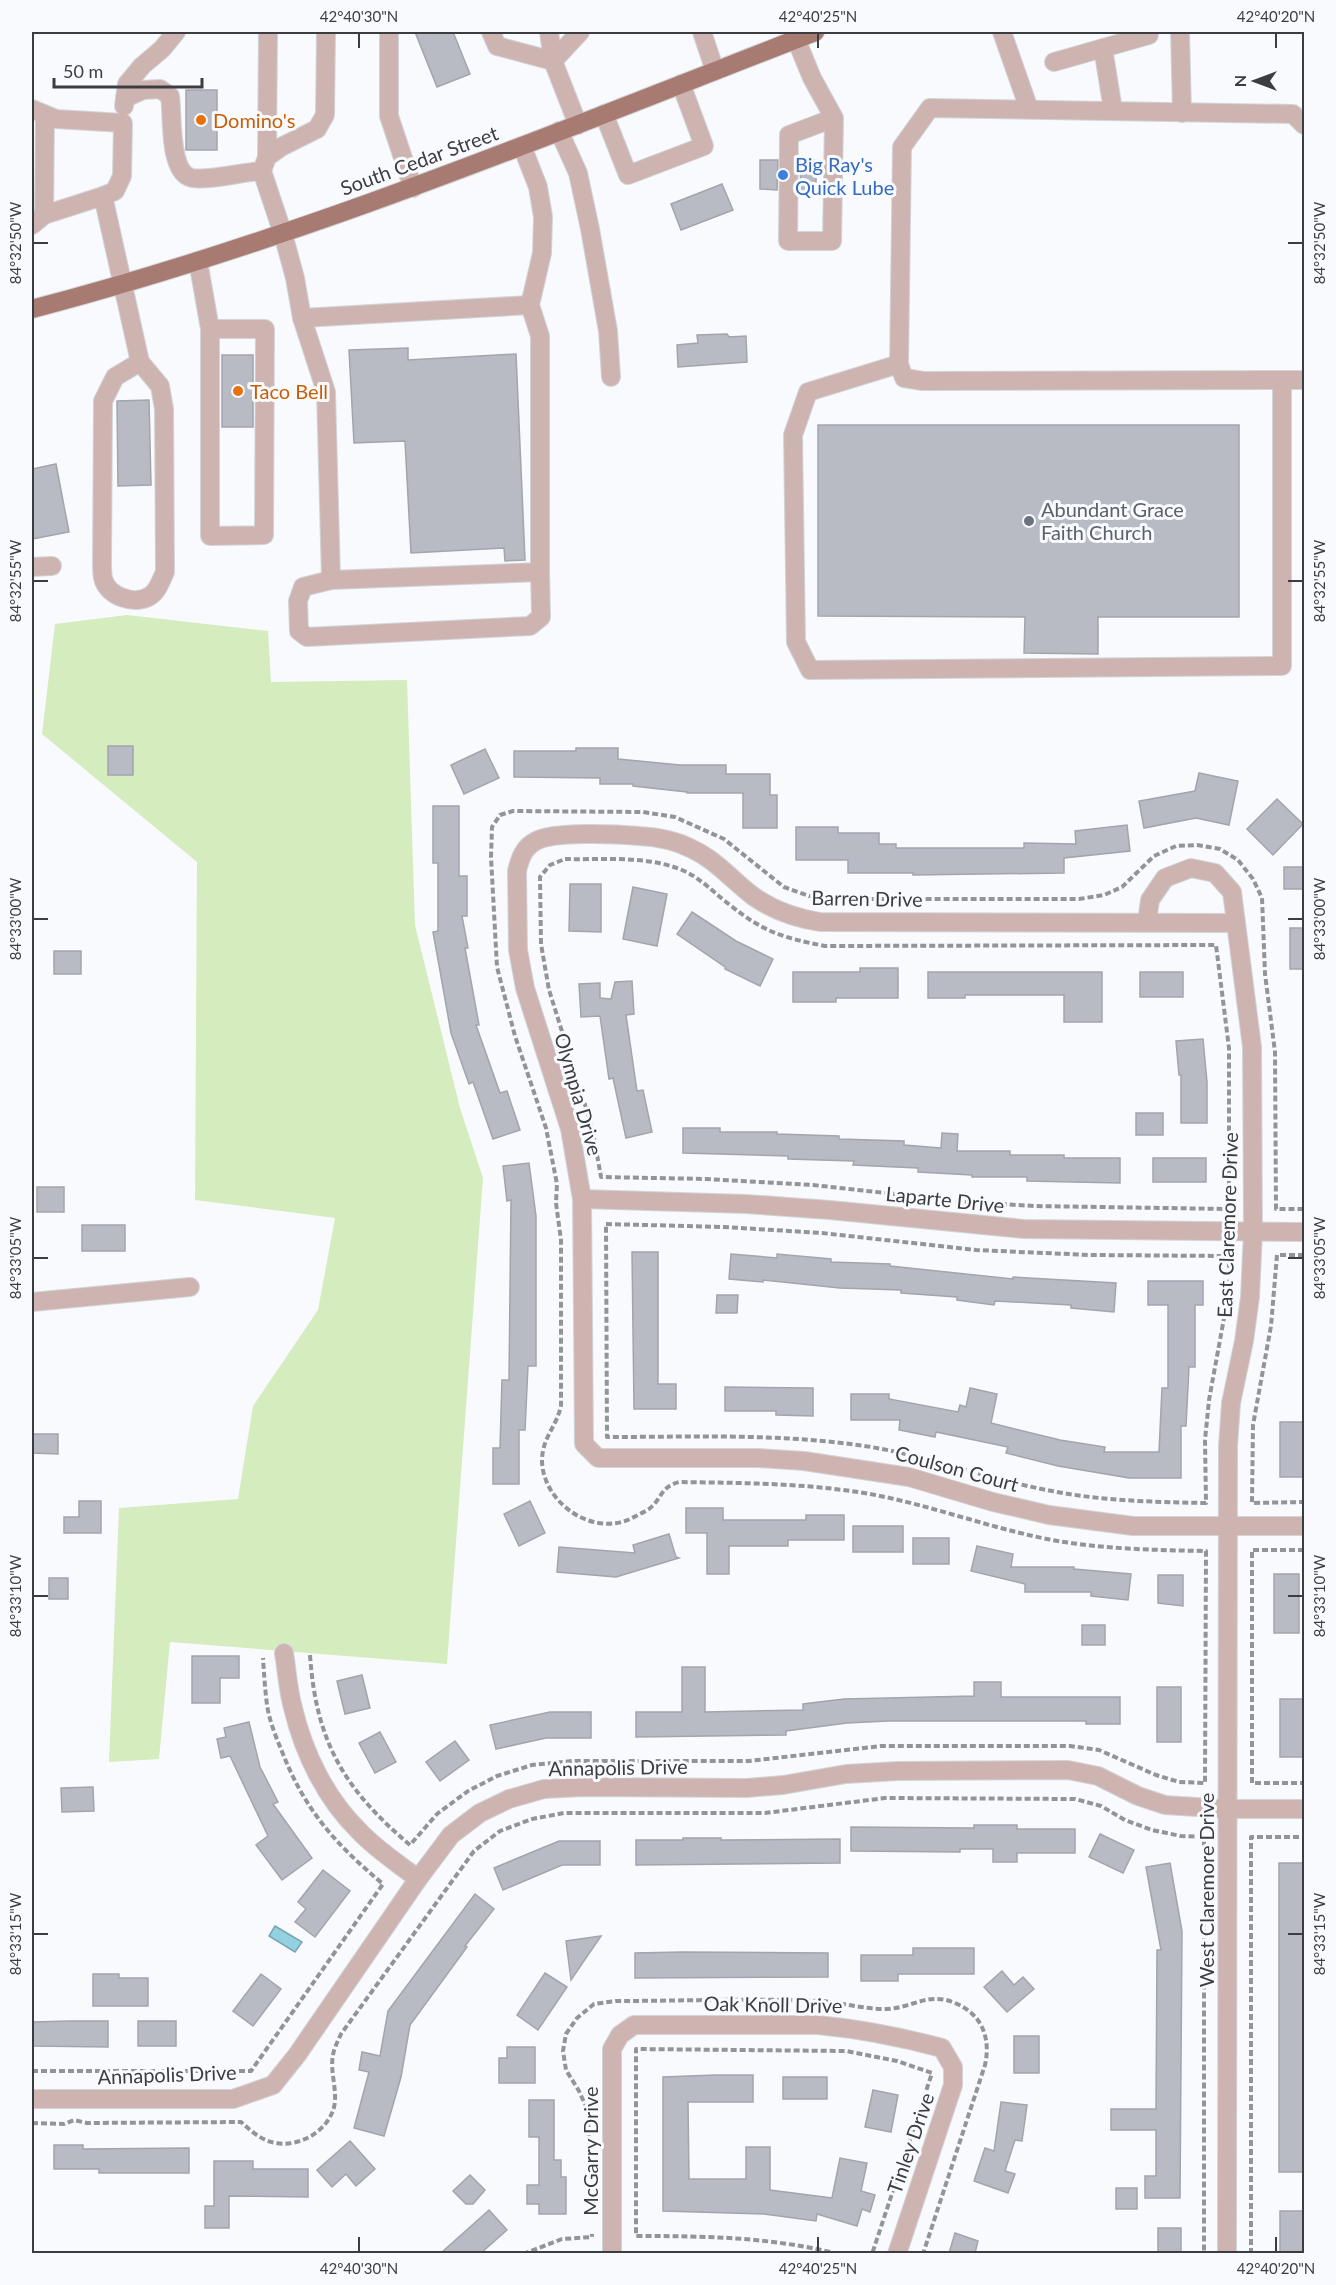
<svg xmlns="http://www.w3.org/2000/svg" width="1336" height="2285" font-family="Lato,sans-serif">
<rect width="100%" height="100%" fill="#f9fafe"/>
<path fill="#d5ecbe" d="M127,615L268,631L271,682L407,680L415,925L460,1108L483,1178L447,1664L170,1642L159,1759L109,1762L119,1508L238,1499L253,1406L318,1310L335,1218L195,1200L197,862L42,734L55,624Z"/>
<path fill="#91d1e0" stroke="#78a5b0" stroke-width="1.5" d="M275,1926L302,1942L295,1952L269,1936Z"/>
<g fill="#b8bac4" stroke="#a2a4ae" stroke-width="1.5">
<path d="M415,32H453L470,74L437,87Z"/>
<rect x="186" y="90" width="31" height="60"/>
<path d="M760,160H778L777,190L760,189Z"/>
<path d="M800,160H816V195H801Z"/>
<path d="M722,184L733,210L681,230L671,204Z"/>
<path d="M727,334L729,337L746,336L747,362L678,367L677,345L698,343L697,335Z"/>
<path d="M408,348V360L516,354L525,560L505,561L504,548L411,553L405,441L354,443L349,350Z"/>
<rect x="222" y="355" width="31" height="72"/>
<path d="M149,400L151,485L118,486L117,401Z"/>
<path d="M818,425H1239V617H1098V654L1024,653L1025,617L818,616Z"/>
<path d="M56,464L69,532L32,539V469Z"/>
<rect x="108" y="746" width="25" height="29"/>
<path d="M576,748H618V759L680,765H726V774H770V795H777V828H743V793H687V792L633,786V784H600V778L514,777V751H576Z"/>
<path d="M485,749L499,778L464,794L451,765Z"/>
<path d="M1199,773L1238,781L1229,825L1196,818L1144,828L1139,801L1195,791Z"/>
<path d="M1277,799L1303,824L1273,855L1247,829Z"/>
<path d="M433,806H459V876H467V916H462L468,948H465L479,1025H476L500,1093L507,1091L520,1130L493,1139L473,1082L469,1084L451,1033L442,982L433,932L438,931V863H433Z"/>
<path d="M1127,825L1130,851L1064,858V873L913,875V873H848V860H796V827H838V833H879V844H896V848H1024V843L1076,844L1075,831Z"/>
<rect x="1284" y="867" width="21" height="22"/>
<path d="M570,884H601V932L569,931Z"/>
<path d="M633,887L667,894L657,946L623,939Z"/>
<path d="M692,912L736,941L773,959L760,986L725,969V967L677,934Z"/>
<rect x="1290" y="928" width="15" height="41"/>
<rect x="54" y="951" width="27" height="23"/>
<path d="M860,968H898V998H836V1002H793V972H860Z"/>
<path d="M928,972H1102V1022H1064V995H965V998H928Z"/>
<rect x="1140" y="972" width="43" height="25"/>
<path d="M632,981L634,1014L626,1015L637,1091L643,1090L652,1132L626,1138L613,1078L609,1079L600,1016L581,1017L579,984L600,983V998L611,999L615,982Z"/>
<path d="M1203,1039L1207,1082V1123H1181V1075H1179L1176,1041Z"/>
<rect x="1136" y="1113" width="27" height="22"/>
<path d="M683,1128H720V1132H777V1134L839,1136V1139L904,1141V1145L941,1148L942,1133L958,1134L957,1151H1010V1155H1064V1158H1120V1183L1027,1181V1177H972V1175L918,1172V1168L853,1165L854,1161L788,1159V1156L683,1153Z"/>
<rect x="1153" y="1158" width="53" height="24"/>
<path d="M529,1163L536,1216V1366H528L525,1430H519V1484H493V1448H500L502,1380H509L511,1200L507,1201L503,1166Z"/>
<rect x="37" y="1187" width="27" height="25"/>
<rect x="82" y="1225" width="43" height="26"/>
<path d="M632,1252H658V1384H676V1409H634Z"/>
<path d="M731,1254L777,1258V1254L831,1259V1262L890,1264V1266L1013,1279V1277L1116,1283L1114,1312L1071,1308V1305L995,1301L994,1305L957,1300V1297L901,1293V1290L840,1288L763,1280V1282L729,1279Z"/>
<path d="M1148,1281H1203V1305H1195V1367H1189L1186,1426H1181V1478H1129L1058,1466L1006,1453L1008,1447L936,1432L935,1437L899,1430L900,1420H851V1394H889V1399L958,1412L960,1405L966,1407L970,1388L997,1394L991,1423L1060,1440L1105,1447L1104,1452H1159L1162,1388H1168V1305H1148Z"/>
<path d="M717,1295H738L737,1313H716Z"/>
<path d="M725,1387L813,1388V1416L776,1415V1411H725Z"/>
<rect x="1280" y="1422" width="25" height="55"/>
<path d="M32,1434H58V1454L32,1453Z"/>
<path d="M79,1501H101V1533H64V1517H79Z"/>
<path d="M530,1501L545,1533L519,1546L504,1514Z"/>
<path d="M686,1508H723V1520H806V1515H844V1540H788V1546H729V1574H707V1533H686Z"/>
<rect x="853" y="1526" width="50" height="26"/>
<path d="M669,1534L676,1557L679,1558L616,1577L557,1572L559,1547L635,1553L633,1545Z"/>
<rect x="913" y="1538" width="36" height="26"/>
<path d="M977,1546L1013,1554L1011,1567H1074V1569L1131,1574L1128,1600L1091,1596V1592H1025V1584L971,1571Z"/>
<rect x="1274" y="1574" width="25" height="59"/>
<path d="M1158,1575H1183V1606L1158,1603Z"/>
<rect x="49" y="1578" width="19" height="21"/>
<rect x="1082" y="1625" width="23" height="20"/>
<path d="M192,1656H239V1678H220V1703H192Z"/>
<path d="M682,1667H705V1712L803,1710V1704L844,1699L974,1696V1682H1001V1697H1120V1724H1086V1721H888L847,1723L786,1731V1735L636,1737V1712H682Z"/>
<path d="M362,1675L370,1708L345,1714L337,1681Z"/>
<rect x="1157" y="1687" width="24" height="55"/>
<rect x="1280" y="1699" width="25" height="58"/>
<path d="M550,1712H591V1738H546L496,1749L490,1725Z"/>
<path d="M249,1722L260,1767L278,1802L273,1804L312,1858L282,1880L256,1845L268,1836L230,1756L221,1758L217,1739L226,1737L224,1728Z"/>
<path d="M380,1732L396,1762L375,1773L359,1743Z"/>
<path d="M455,1741L469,1760L440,1781L426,1762Z"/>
<path d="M93,1787L94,1811L62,1812L61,1788Z"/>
<path d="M974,1825H1017V1829H1075V1853H1017V1862H993V1849H960V1852L851,1851V1827L974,1828Z"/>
<path d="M1100,1834L1134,1850L1123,1873L1089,1857Z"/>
<path d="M683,1838H721V1840L840,1839V1863L636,1865V1840H683Z"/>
<path d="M559,1841H600V1865H562L503,1890L494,1868Z"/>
<path d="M1170,1863L1182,1931L1180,2198H1145V2176H1156V2130H1111V2109H1156L1157,1950H1161L1146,1867Z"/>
<path d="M1279,1863H1303L1304,2172H1279Z"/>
<path d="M323,1870L350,1891L315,1937L295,1922L306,1909L298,1902Z"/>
<path d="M475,1894L494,1909L465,1946L467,1947L410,2025L401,2077L384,2136L354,2128L369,2072L359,2070L362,2052L380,2056L388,2011Z"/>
<path d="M601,1936L571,1980L566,1941Z"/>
<path d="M913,1948H974V1974H898V1981H861V1955H913Z"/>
<path d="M682,1952L828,1953V1977L635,1978V1953Z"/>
<path d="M1002,1971L1014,1985L1023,1977L1034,1989L1007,2012L984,1987Z"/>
<path d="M545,1973L567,1987L538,2030L517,2015Z"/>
<path d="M93,1974H119V1978H148V2006H93Z"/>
<path d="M261,1974L281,1989L253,2026L233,2011Z"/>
<path d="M70,2021H108V2047L32,2046V2022Z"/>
<rect x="138" y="2021" width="38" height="25"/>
<rect x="1014" y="2036" width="25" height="37"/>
<path d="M507,2047H535V2083H499V2058H507Z"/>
<path d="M715,2075H753V2102H688L689,2179H746V2147H770V2190L832,2198L840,2158L867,2163L861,2191L875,2195L870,2212L862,2209L857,2226L817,2214L816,2221L764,2214L663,2211V2077Z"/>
<rect x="783" y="2077" width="44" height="22"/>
<path d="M873,2090L898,2095L891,2132L865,2127Z"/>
<path d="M529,2100H554V2160H561V2177H566V2214H539V2204H527V2185H539V2137H529Z"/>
<path d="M1001,2102L1027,2105L1022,2141L1015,2140L1005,2171L1015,2174L1008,2193L974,2181L985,2148L994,2151Z"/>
<path d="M350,2141L375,2169L356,2186L346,2174L332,2187L317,2170Z"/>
<path d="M54,2145H83V2149L189,2148V2173H99V2169H54Z"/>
<path d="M214,2161H253V2169H308V2197L229,2196V2228H205V2206H214Z"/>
<path d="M470,2175L485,2190L473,2204H466L453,2191Z"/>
<rect x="1116" y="2188" width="21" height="21"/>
<path d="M489,2210L507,2230L481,2253H441Z"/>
<rect x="1280" y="2211" width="24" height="42"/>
<rect x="1158" y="2228" width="23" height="25"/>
<path d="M955,2233L978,2241L975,2253H949Z"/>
</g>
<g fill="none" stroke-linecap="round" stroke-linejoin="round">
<defs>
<g id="minor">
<path d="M326,32L325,115L317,129L281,147L267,157L262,171L283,234L295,278L302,318L326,392L331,580L540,572V336L530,305L542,253L543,217L538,187L522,146"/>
<path d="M389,32V116L413,188"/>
<path d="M491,32L497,46L553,61L578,125"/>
<path d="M549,32L553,61"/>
<path d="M702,32L715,71"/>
<path d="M1002,32L1029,109"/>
<path d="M1180,32L1182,113"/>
<path d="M796,39L812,78L834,118L832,241H788L789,135L834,118"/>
<path d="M1103,48L1113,110"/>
<path d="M553,61L580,32"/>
<path d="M1054,62L1149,35"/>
<path d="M125,98L143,90L160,89L170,96C173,115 168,173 192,178C209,181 243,172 262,171"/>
<path d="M124,106L127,84L142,66L162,49L176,32"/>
<path d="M32,109L56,119L123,123L122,176L115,191L103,196"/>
<path d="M604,114L628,175L704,146L681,84"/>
<path d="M1304,125L1293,114L930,108L902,147L899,364L904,378L923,381L1304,380"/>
<path d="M559,131L578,173L590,229L608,331L611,377"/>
<path d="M267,157L268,32"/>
<path d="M44,215L45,115"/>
<path d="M32,225L44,215L103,196L140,362L160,386L164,409L165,572C161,580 158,591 150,596C134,606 107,596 103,578C102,573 102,568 102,563L103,401L115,377L140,362"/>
<path d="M198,261L210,329V536L264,535L265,329H210"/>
<path d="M302,318L530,305"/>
<path d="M899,364L808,392L793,435L796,642L810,670L1282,666V380"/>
<path d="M32,567L52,566"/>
<path d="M331,580L303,587L298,601L299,631L307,637L530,626L541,617L540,572"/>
<path d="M1147,922L1150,900L1165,878L1191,868L1215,873L1232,892L1252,1047L1253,1232L1250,1297L1244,1341L1231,1403L1228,1446L1227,2254"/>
<path d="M1235,923L820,922C795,918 774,911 753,896C732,880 716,860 692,849C677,841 657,837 639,836C618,834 553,831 536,841C524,847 520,858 517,871L518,950L525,988L570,1129L582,1199L584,1444L598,1458H758L804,1461L909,1477L993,1502L1049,1515L1133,1526H1304"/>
<path d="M582,1199L746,1204L830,1210L1024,1229L1304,1232"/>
<path d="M32,1302L190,1287"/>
<path d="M284,1653C287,1671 288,1690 293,1708C304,1754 326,1799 360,1832C377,1850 399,1864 418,1879"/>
<path d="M32,2099H233L273,2085L297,2055L418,1879L451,1835L480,1813L509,1799L544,1789L583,1787L747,1788L783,1785L846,1774L898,1771L1068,1770L1098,1776L1138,1796L1165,1805L1228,1809H1304"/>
<path d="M612,2254V2049L620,2035L634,2025H818C860,2029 901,2037 942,2048L953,2067V2085L897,2254"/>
</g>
<path id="major" d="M32,309C300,239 557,132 815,32"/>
</defs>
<use href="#minor" stroke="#d3d4d8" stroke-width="20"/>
<use href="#major" stroke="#d3d4d8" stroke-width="20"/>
<g stroke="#939498" stroke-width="4" stroke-dasharray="6 3" stroke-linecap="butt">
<path d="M565,859C603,860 646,855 682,870C701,878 714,893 730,905C763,932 784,938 825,946L1216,945L1229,1048V1209L1034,1206L967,1202L813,1185L707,1179L601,1177L592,1127L549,990L541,944L540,877L550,865Z"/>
<path d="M606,1224L724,1227L822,1233L976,1250L1090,1255L1229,1256V1291L1209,1400L1205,1440L1206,1503C1154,1502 1103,1501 1052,1491C991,1480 932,1457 871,1447C783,1433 696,1437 607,1437Z"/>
<path d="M1304,1255H1277L1271,1326L1253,1425L1252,1503L1304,1502"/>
<path d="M1304,1550H1252V1783H1304"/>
<path d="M310,1655C316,1742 344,1789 410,1845L437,1814L468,1791L497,1776L532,1765L572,1761H749L881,1746H1070L1099,1750L1156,1775L1179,1782L1205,1783L1206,1551C1152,1550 1099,1549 1047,1539C987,1527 930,1505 870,1494C806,1483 743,1483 679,1482C660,1487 662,1499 649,1509C644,1512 638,1515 632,1518C593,1538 543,1503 542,1461C542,1437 557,1427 561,1405V1240L556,1203L557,1184L546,1128L515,1036L497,967L491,857L492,827L500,815L513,811L643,812L675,817L724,839L784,887L809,896L839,899H1079L1104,895L1122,887L1154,856L1176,846L1197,845L1220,849L1238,860L1253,879L1262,898L1265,974L1275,1052L1276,1209H1304"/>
<path d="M32,2071H251L383,1884C334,1843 304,1809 281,1749C275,1735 269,1719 267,1705C265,1689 264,1674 263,1658"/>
<path d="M32,2123L64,2124L74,2120L87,2123L241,2122C251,2131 262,2141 276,2143C297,2147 322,2134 331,2115C341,2097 329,2075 333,2055C334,2048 338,2041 341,2034L474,1851L500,1831L532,1819L564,1813H765L885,1798L1075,1799L1101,1806L1125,1820L1152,1830L1181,1836L1204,1837V2254"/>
<path d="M591,2217L588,2111L579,2091L566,2070L563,2051L566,2034L577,2018L594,2004L616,2001C684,2001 754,1998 821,2001C843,2003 864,2009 885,2009C911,2009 928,1991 955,2003C982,2014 991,2038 985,2065L923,2254"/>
<path d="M523,2254L562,2239L592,2237V2234"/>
<path d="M839,2254C770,2237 707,2236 636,2236V2049L846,2051L897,2061L932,2073L872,2254"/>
<path d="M1251,2254V1837H1304"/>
</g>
<use href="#minor" stroke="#ceb4b0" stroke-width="18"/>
<use href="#major" stroke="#a77a72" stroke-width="18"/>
</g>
<path fill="none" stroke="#3c3d41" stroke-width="2" d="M359,33V48M818,33V48M1276,33V48M33,243H48M1288,243H1303M33,581H48M1288,581H1303M33,919H48M1288,919H1303M33,1258H48M1288,1258H1303M33,1596H48M1288,1596H1303M33,1934H48M1288,1934H1303M359,2237V2252M818,2237V2252M1276,2237V2252"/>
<g fill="#e8710a" stroke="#f9fafe" stroke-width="2">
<circle cx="201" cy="120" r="6"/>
<circle cx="238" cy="391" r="6"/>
</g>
<circle fill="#3f7fe0" stroke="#f9fafe" stroke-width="2" cx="783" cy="175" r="6"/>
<circle fill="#6b7280" stroke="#f9fafe" stroke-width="2" cx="1029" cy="521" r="6"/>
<g text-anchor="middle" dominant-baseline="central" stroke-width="6" stroke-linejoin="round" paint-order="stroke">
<g font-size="20" fill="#c56008" stroke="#f9fafe" text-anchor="start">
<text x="213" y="120">Domino's</text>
<text x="250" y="391">Taco Bell</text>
</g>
<g font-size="20" fill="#3c3d41" stroke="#f9fafe">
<text transform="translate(419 160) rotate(-20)">South Cedar Street</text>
<text transform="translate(867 898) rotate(1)">Barren Drive</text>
<text transform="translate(579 1094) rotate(74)">Olympia Drive</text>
<text transform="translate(945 1199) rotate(6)">Laparte Drive</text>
<text transform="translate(1227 1225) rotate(-88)">East Claremore Drive</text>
<text transform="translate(957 1468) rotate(15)">Coulson Court</text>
<text transform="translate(618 1767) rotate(-1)">Annapolis Drive</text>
<text transform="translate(1206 1890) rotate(-90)">West Claremore Drive</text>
<text transform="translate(773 2004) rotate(1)">Oak Knoll Drive</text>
<text transform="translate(167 2074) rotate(-2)">Annapolis Drive</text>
<text transform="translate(910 2143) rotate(-71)">Tinley Drive</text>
<text transform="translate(590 2151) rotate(-90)">McGarry Drive</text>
</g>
<g font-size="20" fill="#366cbe" stroke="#f9fafe" text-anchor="start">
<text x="795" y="164">Big Ray's<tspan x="795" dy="23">Quick Lube</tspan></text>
</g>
<g font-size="20" fill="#5b616d" stroke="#f9fafe" text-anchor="start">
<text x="1041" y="509">Abundant Grace<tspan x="1041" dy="23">Faith Church</tspan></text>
</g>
</g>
<rect width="1336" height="2285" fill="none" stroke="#f9fafe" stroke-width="66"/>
<g transform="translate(1255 81) rotate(270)" stroke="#f9fafe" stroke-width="4.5" paint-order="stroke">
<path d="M0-4.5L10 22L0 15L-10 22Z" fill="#3c3d41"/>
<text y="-9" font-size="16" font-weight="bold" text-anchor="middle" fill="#3c3d41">N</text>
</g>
<path d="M54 78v9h148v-9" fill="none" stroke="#3c3d41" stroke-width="3"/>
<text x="63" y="78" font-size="18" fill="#3c3d41" stroke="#f9fafe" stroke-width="4.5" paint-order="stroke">50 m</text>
<rect x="33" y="33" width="1270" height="2219" fill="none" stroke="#3c3d41" stroke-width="2"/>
<g font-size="15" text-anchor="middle" fill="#3c3d41">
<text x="359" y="22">42°40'30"N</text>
<text x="818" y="22">42°40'25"N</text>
<text x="1276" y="22">42°40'20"N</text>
<text transform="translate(1320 243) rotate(-90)" y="5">84°32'50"W</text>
<text transform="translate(16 243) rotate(-90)" y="5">84°32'50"W</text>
<text transform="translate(1320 581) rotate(-90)" y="5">84°32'55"W</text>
<text transform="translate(16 581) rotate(-90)" y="5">84°32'55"W</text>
<text transform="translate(1320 919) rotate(-90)" y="5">84°33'00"W</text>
<text transform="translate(16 919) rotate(-90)" y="5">84°33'00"W</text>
<text transform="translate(1320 1258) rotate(-90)" y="5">84°33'05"W</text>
<text transform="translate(16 1258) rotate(-90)" y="5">84°33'05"W</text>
<text transform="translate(1320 1596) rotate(-90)" y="5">84°33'10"W</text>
<text transform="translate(16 1596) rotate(-90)" y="5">84°33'10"W</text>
<text transform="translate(16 1934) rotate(-90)" y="5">84°33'15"W</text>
<text transform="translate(1320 1934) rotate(-90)" y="5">84°33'15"W</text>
<text x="359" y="2274">42°40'30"N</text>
<text x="818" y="2274">42°40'25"N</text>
<text x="1276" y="2274">42°40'20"N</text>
</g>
</svg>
